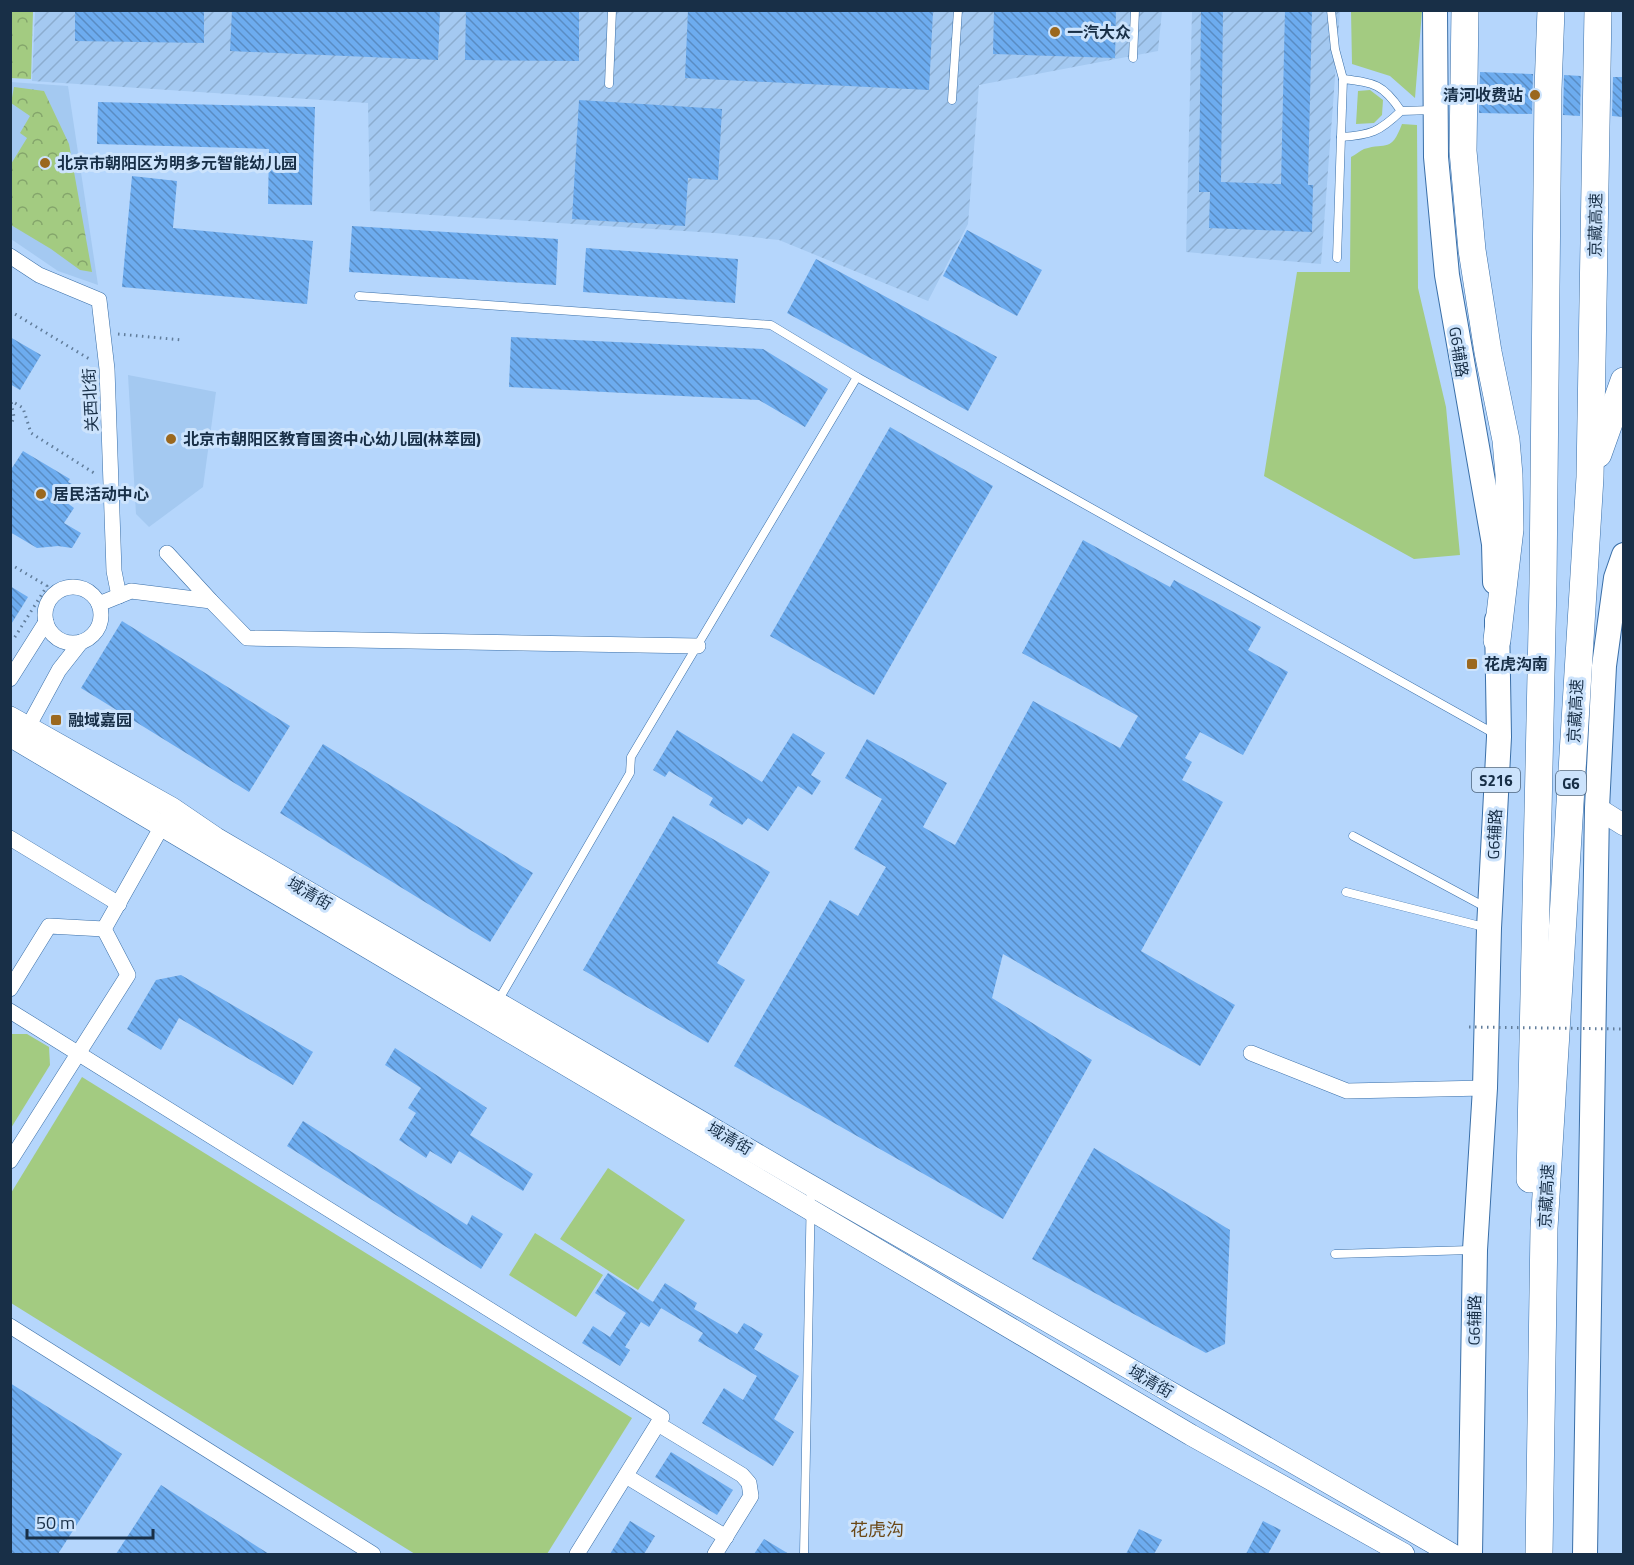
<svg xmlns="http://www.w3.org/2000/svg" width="1634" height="1565" font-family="'Titillium Web','Noto Sans SC',sans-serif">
<defs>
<pattern id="industrial-furrows" width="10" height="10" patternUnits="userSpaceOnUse" patternTransform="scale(1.5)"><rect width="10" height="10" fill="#a4c9f1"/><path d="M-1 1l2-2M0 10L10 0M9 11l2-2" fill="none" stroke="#8cadd0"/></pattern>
<pattern id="park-crowns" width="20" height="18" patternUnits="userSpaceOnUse" patternTransform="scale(1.5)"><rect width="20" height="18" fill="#a3cb81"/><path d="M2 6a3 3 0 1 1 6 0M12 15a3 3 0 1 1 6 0" fill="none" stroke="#84a56b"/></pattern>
<pattern id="building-back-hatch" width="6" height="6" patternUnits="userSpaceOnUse" patternTransform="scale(1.5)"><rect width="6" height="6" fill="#6dacef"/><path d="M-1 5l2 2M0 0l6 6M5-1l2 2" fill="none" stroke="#598cc3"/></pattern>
</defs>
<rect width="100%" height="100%" fill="#b5d6fc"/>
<g fill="#a4c9f1">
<path d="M10,82L68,86L98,285L58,271L11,239Z"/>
<path d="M128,375L216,392L203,487L149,527L136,514Z"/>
</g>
<g fill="url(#industrial-furrows)">
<path d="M35,11H1162L1158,51L979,85L968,224L928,301L779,240L715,233L370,211L368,103L32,81Z"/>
<path d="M1192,11H1340L1321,264L1186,252Z"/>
</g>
<g fill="#a3cb81">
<path d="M1351,11H1422L1415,98L1390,76L1352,64Z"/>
<path d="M1370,90L1383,100L1382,115L1374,123L1356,124L1358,91Z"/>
<path d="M1402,124L1417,125L1418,288L1446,407L1460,555L1414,559L1264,476L1297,272H1350L1351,157C1355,155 1360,151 1364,149C1387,142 1391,153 1402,124Z"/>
<path d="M11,1034H27L49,1047L50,1065L11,1128Z"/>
<path d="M82,1077L632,1418L547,1554H415L11,1303V1193Z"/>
<path d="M608,1168L685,1220L638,1290L560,1239Z"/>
<path d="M535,1233L603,1275L576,1317L509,1275Z"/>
</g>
<g fill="url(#park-crowns)">
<path d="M10,11H33L31,79L11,78Z"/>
<path d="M14,87L44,91L69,144L92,272L80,270L51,249L11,225V164L27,138L20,133L30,116L11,103Z"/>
</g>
<g fill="url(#building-back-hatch)">
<path d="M75,10H204V43L75,41Z"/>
<path d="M232,10H440L438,60L230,51Z"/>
<path d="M466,10H579V61L465,60Z"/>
<path d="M688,10H892L933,12L929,90L685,78Z"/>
<path d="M994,10H1116L1115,58L993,54Z"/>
<path d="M1201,10H1223L1221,182L1281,184L1285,10H1312L1308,185H1313L1312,232L1209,228L1210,192H1199Z"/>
<path d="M1480,72L1533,74L1532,114L1479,113Z"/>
<path d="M1564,75L1581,76L1580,116L1563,115Z"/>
<path d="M1613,77H1623V117L1612,116Z"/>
<path d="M579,100L722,109L718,180L688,178L685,226L572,219Z"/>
<path d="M98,102L315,107L312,205L268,204L269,149L97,144Z"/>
<path d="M132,176L177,181L173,228L313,241L307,304L122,287Z"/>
<path d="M352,226L558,239L556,285L349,272Z"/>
<path d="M967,230L1042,270L1017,316L943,276Z"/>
<path d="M586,248L738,259L735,303L583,292Z"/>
<path d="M816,259L997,357L968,411L787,313Z"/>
<path d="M10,337L41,355L20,390L10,384Z"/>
<path d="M511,337L763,349L828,389L805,427L759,400L509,387Z"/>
<path d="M890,427L993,486L874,695L770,636Z"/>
<path d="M23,451L70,479L68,482L76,486L66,502L74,508L64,523L81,533L72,548L58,546L37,548L10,532V471Z"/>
<path d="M1083,540L1170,587L1174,580L1261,627L1248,650L1288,672L1243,755L1200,732L1185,758L1192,762L1182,780L1223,802L1141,951L1235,1005L1200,1066L1003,954L992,998L1092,1060L1003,1219L734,1066L830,900L858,916L886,867L854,849L882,799L845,778L867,739L947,783L923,827L955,845L1033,701L1120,748L1138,716L1022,653Z"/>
<path d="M10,586L28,597L10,626Z"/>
<path d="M122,621L290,726L249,792L81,688Z"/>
<path d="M677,730L762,782L793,733L825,753L811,775L821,781L812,795L798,786L768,831L748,818L742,825L709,805L713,798L669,771L665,777L653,770Z"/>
<path d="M323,744L533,873L490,942L280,813Z"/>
<path d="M673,816L770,872L717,963L745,980L708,1043L583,970Z"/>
<path d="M181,975L313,1052L293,1085L179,1018L161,1050L127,1029L156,980Z"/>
<path d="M395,1048L487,1108L470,1135L533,1174L523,1191L459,1151L451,1164L430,1151L426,1158L399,1140L416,1113L408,1108L421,1088L385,1065Z"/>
<path d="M303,1121L467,1225L472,1215L503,1234L481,1269L287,1146Z"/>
<path d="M1094,1148L1230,1230L1225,1344L1206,1353L1032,1259Z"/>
<path d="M608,1273L653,1302L665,1283L697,1303L694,1309L737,1334L744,1323L763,1334L754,1349L799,1376L774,1419L794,1432L773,1466L702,1423L724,1388L743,1400L757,1376L698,1341L703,1333L661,1308L649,1327L641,1322L625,1347L630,1350L620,1366L582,1343L593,1326L610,1337L626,1313L595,1293Z"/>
<path d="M10,1383L122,1454L58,1554H10Z"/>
<path d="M671,1452L733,1490L717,1515L655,1477Z"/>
<path d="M161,1485L269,1554H116Z"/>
<path d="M630,1521L655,1536L644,1554H610Z"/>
<path d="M1263,1521L1281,1530L1268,1554H1246Z"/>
<path d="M1139,1529L1162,1540L1154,1554H1126Z"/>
<path d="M764,1539L789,1554H754Z"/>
</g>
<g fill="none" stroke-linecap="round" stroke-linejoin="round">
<defs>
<g id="lane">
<path d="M1331,10L1335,49L1343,79"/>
<path d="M1133,58L1135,10"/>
<path d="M609,84L612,10"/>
<path d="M952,100L958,10"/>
<path d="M1401,111C1379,132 1371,135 1341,137L1343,79C1375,83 1383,84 1401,111L1433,110"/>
<path d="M1337,258L1341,137"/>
<path d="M359,296L771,325L857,377"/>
<path d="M1353,836L1487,908"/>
<path d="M1346,892L1484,927"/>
<path d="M498,1001L630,773L631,757L857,377L1495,734"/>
<path d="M1335,1254L1471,1250"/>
<path d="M804,1554L811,1187"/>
</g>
<g id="street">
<path d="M10,256L39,275L99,300L107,369L114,571L119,596"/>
<path d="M167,553L211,601"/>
<circle cx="73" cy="615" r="28"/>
<path d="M99,604L131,591L211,601L247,638L698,646"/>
<path d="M10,679L46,622"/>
<path d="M28,727L59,670L81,642"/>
<path d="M10,838L119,904"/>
<path d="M104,929L166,819"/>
<path d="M10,989L49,926L104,929"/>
<path d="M10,1011L662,1417L577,1554"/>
<path d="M1251,1053L1347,1091L1485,1088"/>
<path d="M10,1161L128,975L104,929"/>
<path d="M10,1326L373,1554"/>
<path d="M658,1424L742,1475L749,1483L751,1496L715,1554"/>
<path d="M626,1476L726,1537"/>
</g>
<g id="secondary">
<path d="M10,717L172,808L216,838L796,1177L1452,1554"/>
<path d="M10,736L1191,1435L1404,1554"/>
<path d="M1597,808L1624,825"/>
</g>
<g id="primary">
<path d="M1435,10L1436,157L1447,275L1494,544L1495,582"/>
<path d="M1470,1554L1475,1250L1485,1088L1489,928L1499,737L1497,620"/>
<path d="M1585,1554L1597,808L1604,666L1616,578L1624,555"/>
</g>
<g id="highway">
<path d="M1465,10L1463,151L1472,250L1488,352L1506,440L1509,475L1510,529L1497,640"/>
<path d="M1598,454L1624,381"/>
<path d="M1530,1179L1543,583L1548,89L1551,10"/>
<path d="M1539,1554L1544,1228L1590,477L1598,10"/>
</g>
</defs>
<use href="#lane" stroke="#3a6fa8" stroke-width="9"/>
<use href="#street" stroke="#3a6fa8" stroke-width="16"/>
<use href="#secondary" stroke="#3a6fa8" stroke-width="22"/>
<use href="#primary" stroke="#3a6fa8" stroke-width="26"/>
<use href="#highway" stroke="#3a6fa8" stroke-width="28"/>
<g stroke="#617d9b" stroke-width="3" stroke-dasharray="1.5 4.5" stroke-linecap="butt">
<path d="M10,311L91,360"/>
<path d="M118,334L182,340"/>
<path d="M10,400L23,408L31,433L94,473"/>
<path d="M10,427L14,417L11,401"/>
<path d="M10,564L47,586L13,640"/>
</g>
<use href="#lane" stroke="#fff" stroke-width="8"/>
<use href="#street" stroke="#fff" stroke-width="15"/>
<use href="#secondary" stroke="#fff" stroke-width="21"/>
<use href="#primary" stroke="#fff" stroke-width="24"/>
<use href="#highway" stroke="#fff" stroke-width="27"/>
<path stroke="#617d9b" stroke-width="3" stroke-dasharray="1.5 4.5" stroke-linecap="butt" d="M1469,1027L1624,1029"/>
</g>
<g fill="#9b681e" stroke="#cce3fc" stroke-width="2">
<circle cx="1055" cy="32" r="6"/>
<circle cx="1535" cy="95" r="6"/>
<circle cx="45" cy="163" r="6"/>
<circle cx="171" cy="439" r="6"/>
<circle cx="41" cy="494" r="6"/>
<rect x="1466" y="658" width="12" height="12" rx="3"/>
<rect x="50" y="714" width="12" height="12" rx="3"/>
</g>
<g text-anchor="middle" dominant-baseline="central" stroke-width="6" stroke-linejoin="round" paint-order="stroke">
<g fill="#cce3fc" stroke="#4e657d" stroke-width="1.5">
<rect x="1472" y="768" width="48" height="24" rx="4.5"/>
<rect x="1556" y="771" width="30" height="24" rx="4.5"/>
</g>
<g font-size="15" font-weight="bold" fill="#182f47">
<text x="1496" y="780">S216</text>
<text x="1571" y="783">G6</text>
</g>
<g font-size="16" font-weight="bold" fill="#182f47" stroke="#cce3fc" text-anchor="start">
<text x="1067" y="32">一汽大众</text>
<text x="1523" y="95" text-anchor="end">清河收费站</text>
<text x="57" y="163">北京市朝阳区为明多元智能幼儿园</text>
<text x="183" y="439">北京市朝阳区教育国资中心幼儿园(林萃园)</text>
<text x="53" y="494">居民活动中心</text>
<text x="1484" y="664">花虎沟南</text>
<text x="68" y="720">融域嘉园</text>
</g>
<g font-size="16" fill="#182f47" stroke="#cce3fc">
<text transform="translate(1595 225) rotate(-89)">京藏高速</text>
<text transform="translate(1459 352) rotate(81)">G6辅路</text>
<text transform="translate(90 400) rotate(-93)">关西北街</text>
<text transform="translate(1575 711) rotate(-87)">京藏高速</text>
<text transform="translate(1494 834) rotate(-87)">G6辅路</text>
<text transform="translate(310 893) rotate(30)">域清街</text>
<text transform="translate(730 1138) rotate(30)">域清街</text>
<text transform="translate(1546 1196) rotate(-87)">京藏高速</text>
<text transform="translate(1474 1320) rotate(-89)">G6辅路</text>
<text transform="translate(1151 1381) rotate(30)">域清街</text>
</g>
<g font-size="18" fill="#6b4816" stroke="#cce3fc">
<text x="877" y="1529">花虎沟</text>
</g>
</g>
<rect width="1634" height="1565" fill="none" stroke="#182f47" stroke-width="24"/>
<path d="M27 1529v9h126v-9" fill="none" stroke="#182f47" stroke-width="3"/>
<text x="36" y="1529" font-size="18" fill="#182f47" stroke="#cce3fc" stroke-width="4.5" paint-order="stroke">50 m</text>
</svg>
